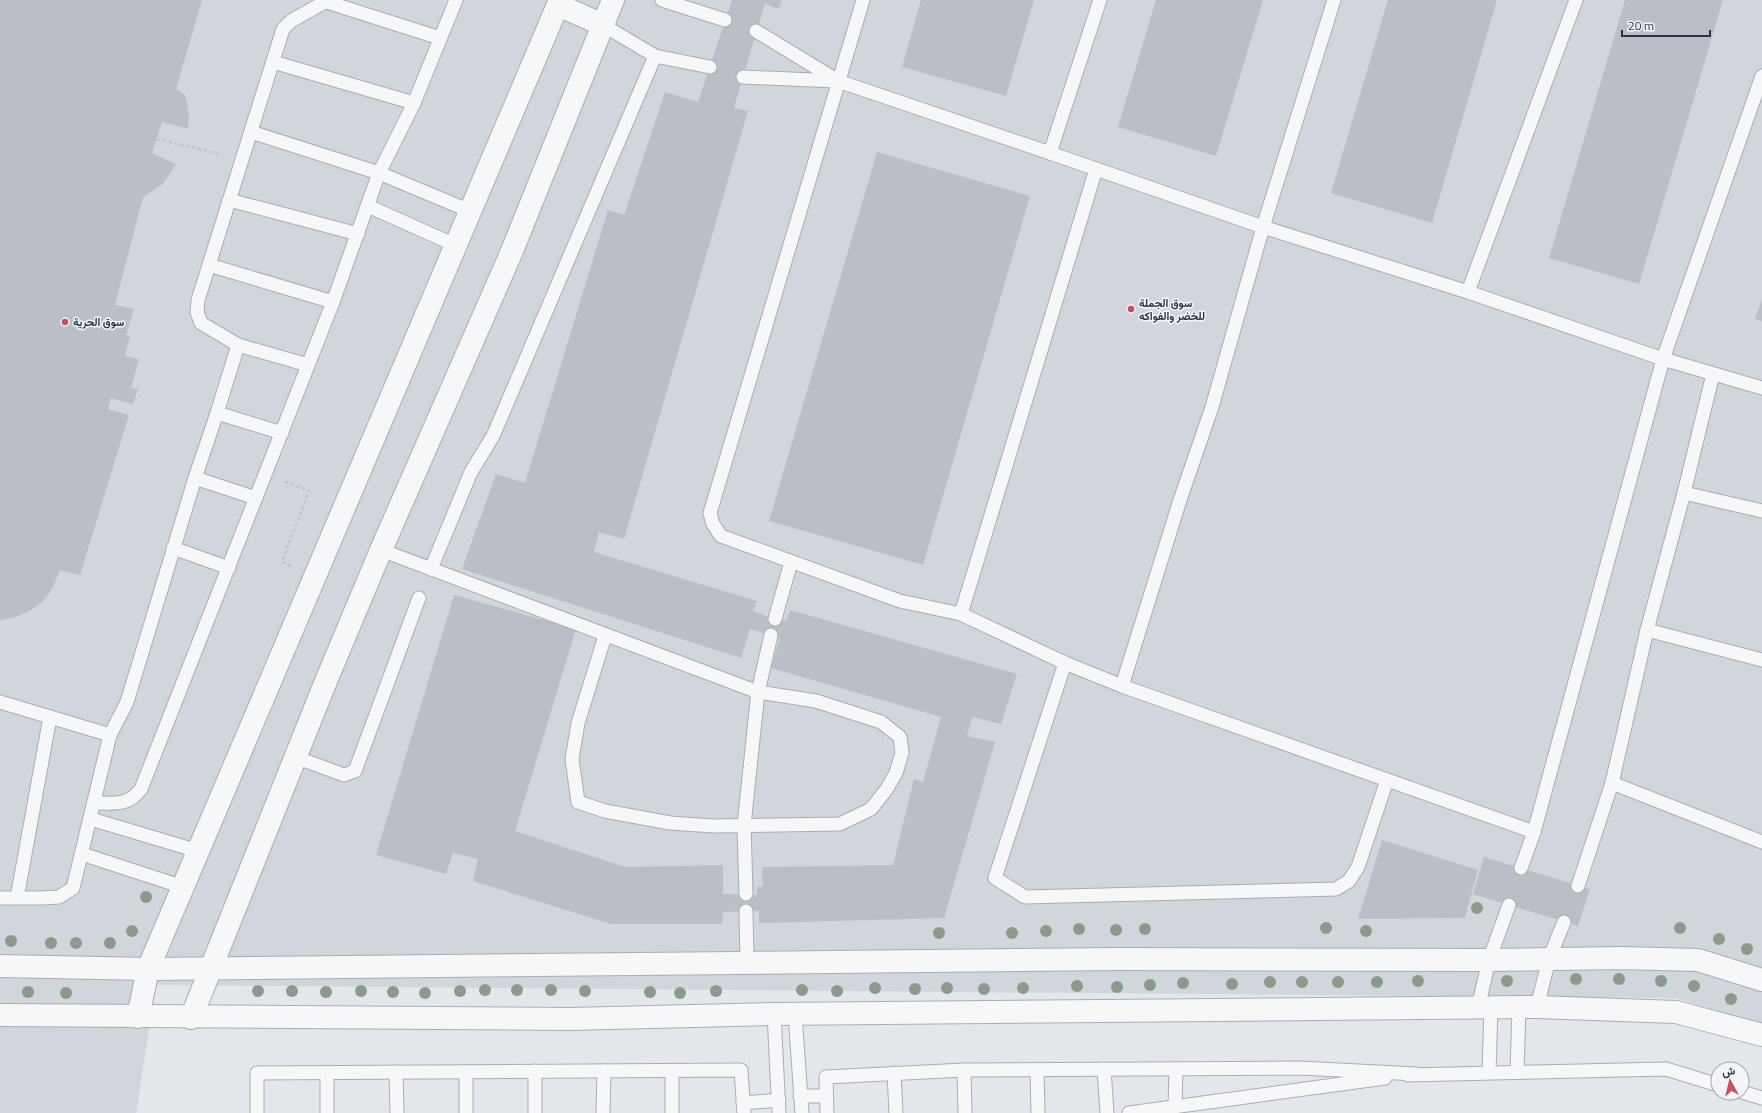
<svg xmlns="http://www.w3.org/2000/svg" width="1762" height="1113" font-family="'Titillium Web',Vazirmatn,sans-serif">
<rect width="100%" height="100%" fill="#e3e6eb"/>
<path fill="#d1d5dc" d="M0,0H1762V1024L1675,998L156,985L136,1113H0Z"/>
<g fill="#babfc7">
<path d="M0,0H202L176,89L184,94L187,102L189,119L188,129L162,122L152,153L176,164L163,184L143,197L115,305L134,309L126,335L130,336L125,356L139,359L131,388L138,389L133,404L111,398L108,409L129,415L80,575L60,570L51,591L42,602L31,610L16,617L0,620Z"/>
<path d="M732,0H782L779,9L765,4L743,77L734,108L748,111L624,539L599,532L594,552L757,601L753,611L775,619L786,621L790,610L1017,674L1001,724L972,717L967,736L995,742L944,918L759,923V911L723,912L722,924H611L473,881L478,859L453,853L446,874L376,855L454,595L576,629L515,831L625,867L723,865V894L757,895V887L763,886L762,867L893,865L914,779L923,782L941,717L771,668L780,638L750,629L741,658L462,569L496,474L525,483L608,210L624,215L665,92L698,102Z"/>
<path d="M921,0H1034L1006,96L902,67Z"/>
<path d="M1156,0H1263L1216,156L1118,127Z"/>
<path d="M1388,0H1497L1432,223L1331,193Z"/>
<path d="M1625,0H1723L1639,284L1549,258Z"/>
<path d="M877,152L1030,196L923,565L769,521Z"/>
<path d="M1762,299V321L1755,319Z"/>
<path d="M1382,840L1478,870L1465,918L1358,919Z"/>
<path d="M1484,857L1590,889L1578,926L1473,894Z"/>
</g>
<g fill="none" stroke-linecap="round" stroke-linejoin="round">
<defs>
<g id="lane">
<path d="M662,0L725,20"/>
<path d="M863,0L710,513L713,524L721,536L900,601L961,614L1065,663L1122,686L1534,832"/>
<path d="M327,2L440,38"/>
<path d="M603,25L655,56L710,67"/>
<path d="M756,31L838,81L1050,153L1263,227L1468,292L1663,359L1762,388"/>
<path d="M273,62L414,103"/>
<path d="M743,77L836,81"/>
<path d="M251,132L379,173L470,211"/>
<path d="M1050,153L1100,0"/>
<path d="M229,200L358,234"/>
<path d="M368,206L455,245"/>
<path d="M209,265L333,302"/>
<path d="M1468,292L1576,0"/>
<path d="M238,345L308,365"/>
<path d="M217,413L282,433"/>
<path d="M195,478L256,498"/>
<path d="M1684,493L1762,511"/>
<path d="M173,548L229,568"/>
<path d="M381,550L758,692L744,825L746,894"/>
<path d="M431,569L471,472L493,436L655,56"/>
<path d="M961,614L1096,169"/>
<path d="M775,619L791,562"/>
<path d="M1647,630L1762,660"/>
<path d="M605,636L578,723L572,759L578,802L605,811L670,823L714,826L840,824L871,809L886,790L896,773L902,753L900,737L881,722L816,701L758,692L771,635"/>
<path d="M1065,663L995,878L1025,897L1336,889L1349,881L1358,867L1387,780"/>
<path d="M1122,686L1180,500L1212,407L1263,227L1334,0"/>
<path d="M0,702L110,735"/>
<path d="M295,757L344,775L355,771L419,598"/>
<path d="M1612,783L1762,842"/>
<path d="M95,803C115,803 128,806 141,789L333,302L379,173L414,103L456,0"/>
<path d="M91,819L198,851"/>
<path d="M82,854L183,887"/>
<path d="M1521,868L1534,832L1663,359L1762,76"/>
<path d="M1578,886L1612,783L1647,630L1684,493L1713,374"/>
<path d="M0,898H42L59,897L73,888L110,735L127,702L195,478L217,413L238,345L201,323L197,312L198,300L283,29L291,21L328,0"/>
<path d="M17,898L50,717"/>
<path d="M746,911L747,962"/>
<path d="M1537,1007L1549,959L1564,922"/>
<path d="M1478,1008L1489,960L1509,905"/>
<path d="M774,1014L779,1113"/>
<path d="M795,1014L802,1113"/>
<path d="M1104,1069L1107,1113"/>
<path d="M964,1070L965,1113"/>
<path d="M1037,1070L1038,1113"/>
<path d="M535,1071V1113"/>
<path d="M396,1072L397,1113"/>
<path d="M466,1072V1113"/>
<path d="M1489,1072L1491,1008"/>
<path d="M1517,1072L1519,1008"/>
<path d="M327,1073V1113"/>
<path d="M894,1073L896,1113"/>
<path d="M1408,1075L1666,1069L1718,1085"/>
<path d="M1742,1092L1762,1098"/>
<path d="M800,1096H826"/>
<path d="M743,1103L779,1100"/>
<path d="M1175,1107L1176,1069"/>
<path d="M257,1113V1073L741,1070L744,1113"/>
<path d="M603,1113L604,1071"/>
<path d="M672,1113V1071"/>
<path d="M827,1113L826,1077L964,1070L1300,1068L1416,1074"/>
<path d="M1129,1113L1385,1078"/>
</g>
<g id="street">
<path d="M558,5L603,25"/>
<path d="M0,966L148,969L1118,959L1489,960L1621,958L1698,960L1762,980"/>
<path d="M0,1015L570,1019L774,1014L1537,1007L1676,1012L1762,1035"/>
<path d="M138,1017L148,969L560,0"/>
<path d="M191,1018L326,681L381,550L512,251L613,0"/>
</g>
</defs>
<use href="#lane" stroke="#a8adb5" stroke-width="15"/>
<use href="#street" stroke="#a8adb5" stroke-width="24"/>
<g stroke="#c1c4c9" stroke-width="2.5" stroke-dasharray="3 3" stroke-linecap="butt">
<path d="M157,139L220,154"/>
<path d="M285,482L309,491L282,562L291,566"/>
</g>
<use href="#lane" stroke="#f6f7f9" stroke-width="13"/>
<use href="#street" stroke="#f6f7f9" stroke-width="22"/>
</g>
<g fill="#899b89">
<circle cx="146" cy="897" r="6"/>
<circle cx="1477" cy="908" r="6"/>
<circle cx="1326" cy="928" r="6"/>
<circle cx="1680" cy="928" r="6"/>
<circle cx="1079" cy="929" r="6"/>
<circle cx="1145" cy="929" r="6"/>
<circle cx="1116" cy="930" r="6"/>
<circle cx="132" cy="931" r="6"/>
<circle cx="1046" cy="931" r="6"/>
<circle cx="1366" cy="931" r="6"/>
<circle cx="939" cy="933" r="6"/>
<circle cx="1012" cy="933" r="6"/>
<circle cx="1719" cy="939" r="6"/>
<circle cx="11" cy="941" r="6"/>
<circle cx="51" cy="943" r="6"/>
<circle cx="76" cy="943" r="6"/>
<circle cx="110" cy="943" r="6"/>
<circle cx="1747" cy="949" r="6"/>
<circle cx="1576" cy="979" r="6"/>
<circle cx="1619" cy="979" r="6"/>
<circle cx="1418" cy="981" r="6"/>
<circle cx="1507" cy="981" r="6"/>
<circle cx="1661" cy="981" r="6"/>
<circle cx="1270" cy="982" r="6"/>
<circle cx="1302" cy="982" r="6"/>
<circle cx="1338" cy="982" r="6"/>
<circle cx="1377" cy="982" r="6"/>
<circle cx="1183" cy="983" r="6"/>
<circle cx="1232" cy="984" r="6"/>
<circle cx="1150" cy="985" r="6"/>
<circle cx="1077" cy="986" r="6"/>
<circle cx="1694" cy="986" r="6"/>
<circle cx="1117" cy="987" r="6"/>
<circle cx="875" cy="988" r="6"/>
<circle cx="947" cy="988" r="6"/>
<circle cx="1023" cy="988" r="6"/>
<circle cx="915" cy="989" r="6"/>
<circle cx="984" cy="989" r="6"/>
<circle cx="485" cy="990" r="6"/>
<circle cx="517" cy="990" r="6"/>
<circle cx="551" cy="990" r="6"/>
<circle cx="802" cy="990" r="6"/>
<circle cx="258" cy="991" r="6"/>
<circle cx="292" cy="991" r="6"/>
<circle cx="361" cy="991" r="6"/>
<circle cx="460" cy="991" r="6"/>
<circle cx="585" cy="991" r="6"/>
<circle cx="716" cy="991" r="6"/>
<circle cx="837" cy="991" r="6"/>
<circle cx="28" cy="992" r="6"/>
<circle cx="326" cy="992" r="6"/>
<circle cx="393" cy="992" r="6"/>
<circle cx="650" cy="992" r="6"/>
<circle cx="66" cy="993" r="6"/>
<circle cx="425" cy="993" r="6"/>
<circle cx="680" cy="993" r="6"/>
<circle cx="1731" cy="999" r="6"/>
</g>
<g fill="#c84f5e" stroke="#f3f5f8" stroke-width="1.5">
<circle cx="1131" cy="309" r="4"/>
<circle cx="65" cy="322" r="4"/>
</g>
<g text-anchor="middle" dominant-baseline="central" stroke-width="3" stroke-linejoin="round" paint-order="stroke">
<g font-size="11" font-weight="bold" fill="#2c3342" stroke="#f3f5f8" text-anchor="start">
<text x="1139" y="303">سوق الجملة<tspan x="1139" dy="13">للخضر والفواكه</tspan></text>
<text x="73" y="322">سوق الحرية</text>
</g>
</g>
<g transform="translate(1730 1081) rotate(352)"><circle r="19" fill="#f3f5f8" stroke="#a3a7af"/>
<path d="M0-3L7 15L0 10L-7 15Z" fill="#c84f5e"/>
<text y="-6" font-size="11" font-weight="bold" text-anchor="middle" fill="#2c3342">ش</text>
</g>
<path d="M1622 30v6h88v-6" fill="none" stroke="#2c3342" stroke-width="2"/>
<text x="1628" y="30" font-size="12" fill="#2c3342" stroke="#f3f5f8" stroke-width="3" paint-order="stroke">20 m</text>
</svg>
